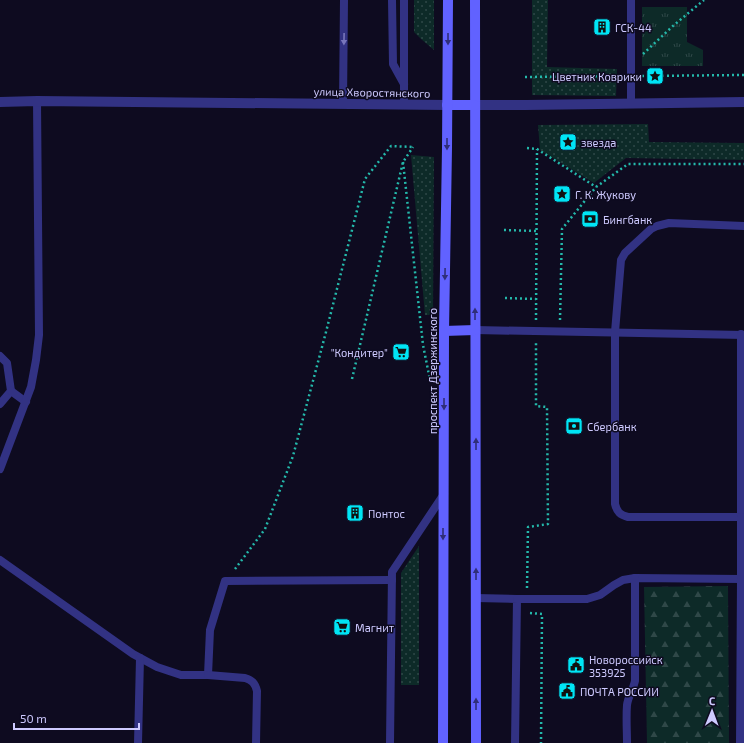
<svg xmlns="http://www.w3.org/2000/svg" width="744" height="743" font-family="'Exo 2',sans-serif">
<defs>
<pattern id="grass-dots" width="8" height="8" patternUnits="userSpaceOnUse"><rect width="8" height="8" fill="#0d2a28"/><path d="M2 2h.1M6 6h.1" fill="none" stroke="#2f4848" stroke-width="1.8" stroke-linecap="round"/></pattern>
<pattern id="forest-firs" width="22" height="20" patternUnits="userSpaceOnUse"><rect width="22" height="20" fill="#0d2a28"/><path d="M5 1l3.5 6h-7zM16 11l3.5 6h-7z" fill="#2f4848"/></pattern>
<pattern id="park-tufts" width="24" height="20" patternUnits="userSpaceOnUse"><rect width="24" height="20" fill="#0d2a28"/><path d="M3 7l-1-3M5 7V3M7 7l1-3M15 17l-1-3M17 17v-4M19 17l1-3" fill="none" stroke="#2f4848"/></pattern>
</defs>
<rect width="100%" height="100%" fill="#0e0b20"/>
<g fill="url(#grass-dots)">
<path d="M414,0H434V50L421,39L414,32Z"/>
<path d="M532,0H548L547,67L617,69L616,96L532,95Z"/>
<path d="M648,124L649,142L744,143V160L626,158L594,183L540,150L538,125Z"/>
<path d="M411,155L434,157L433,315H425Z"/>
<path d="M419,546V685H401V573Z"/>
</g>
<path fill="url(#forest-firs)" d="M728,586L729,743H647L644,587Z"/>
<path fill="url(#park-tufts)" d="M642,7H687V42L703,50V66H642Z"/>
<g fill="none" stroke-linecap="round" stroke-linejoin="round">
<g stroke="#24b9ab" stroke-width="2.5" stroke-dasharray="2 3" stroke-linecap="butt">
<path d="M643,54L674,25L704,0"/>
<path d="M642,76L744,75"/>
<path d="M525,77L619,76"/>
<path d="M527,148L537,149L596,187"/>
<path d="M403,162L423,345L430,380"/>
<path d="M504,230L536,231"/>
<path d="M505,298L536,299"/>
<path d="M536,320L537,149"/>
<path d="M560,320L562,229L596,187L628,164H744"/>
<path d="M352,379L403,162L413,147"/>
<path d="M235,569L265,529L293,456L326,332L365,179L391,146L413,147"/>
<path d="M527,588L528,527L548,524L547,407L536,406V343"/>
<path d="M530,613L542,614L541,743"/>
</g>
<g stroke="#323283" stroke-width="8">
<path d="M392,0L393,64L404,84"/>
<path d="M343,103L344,0"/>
<path d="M404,104V0"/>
<path d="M631,104V0"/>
<path d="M475,330L744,335"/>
<path d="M741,334V517H628C620,515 617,512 615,504V332L621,260L625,253L651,229L657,226L669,223L744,226"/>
<path d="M0,356L7,363L11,391L0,404"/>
<path d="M11,391L26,402"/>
<path d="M0,469L31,387L36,360L39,335L37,101"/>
<path d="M0,560L133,654L157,667L181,675H208L210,630L225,581L392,580"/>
<path d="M476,598L517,599L515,743"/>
<path d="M517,599H587L600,595L614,585L623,580L635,578L741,579V517"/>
<path d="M208,675L245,678C252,680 255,683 257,691L256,743"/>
<path d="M138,743L140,658"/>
<path d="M390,743L392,572L444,494"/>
<path d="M627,743C627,731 626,717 627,705C628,697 633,690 635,681V578"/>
<path d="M740,743L741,579H744"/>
</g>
<g stroke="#323283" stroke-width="10">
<path d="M0,102L37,101L447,105"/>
<path d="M475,105H526L744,102"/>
</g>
<g stroke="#6162ff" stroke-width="10">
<path d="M475,0L476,743"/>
<path d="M447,105H475"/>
<path d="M444,331L475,330"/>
<path d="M443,743L444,331L447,148L448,0"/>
</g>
</g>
<defs><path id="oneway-solid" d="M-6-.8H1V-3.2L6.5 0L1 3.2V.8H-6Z"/></defs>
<use fill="#7876bb" href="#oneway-solid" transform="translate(344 39) rotate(91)"/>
<g fill="#2f2e79">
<use href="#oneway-solid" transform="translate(448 39) rotate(90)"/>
<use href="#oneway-solid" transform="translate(447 144) rotate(90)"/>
<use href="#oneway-solid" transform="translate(445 274) rotate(91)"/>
<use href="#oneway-solid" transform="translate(475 314) rotate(-90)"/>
<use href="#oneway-solid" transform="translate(444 404) rotate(90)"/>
<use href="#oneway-solid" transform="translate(476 444) rotate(-90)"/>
<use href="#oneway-solid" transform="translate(443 534) rotate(90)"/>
<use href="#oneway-solid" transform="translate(476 574) rotate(-90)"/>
<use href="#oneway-solid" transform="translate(476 704) rotate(-90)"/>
</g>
<defs>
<symbol id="building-square" viewBox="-11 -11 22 22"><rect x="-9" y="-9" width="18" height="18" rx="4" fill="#00e5f5" stroke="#0e0b20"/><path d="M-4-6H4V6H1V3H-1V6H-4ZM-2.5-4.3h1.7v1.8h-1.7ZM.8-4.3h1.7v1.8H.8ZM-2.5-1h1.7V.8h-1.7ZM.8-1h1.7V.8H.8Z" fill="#111"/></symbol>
<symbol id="sight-square" viewBox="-11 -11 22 22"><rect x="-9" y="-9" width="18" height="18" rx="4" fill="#00e5f5" stroke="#0e0b20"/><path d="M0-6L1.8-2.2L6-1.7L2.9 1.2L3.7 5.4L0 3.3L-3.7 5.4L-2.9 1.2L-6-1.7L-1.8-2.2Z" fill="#111"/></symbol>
<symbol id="bank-square" viewBox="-11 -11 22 22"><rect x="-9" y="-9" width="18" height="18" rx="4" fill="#00e5f5" stroke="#0e0b20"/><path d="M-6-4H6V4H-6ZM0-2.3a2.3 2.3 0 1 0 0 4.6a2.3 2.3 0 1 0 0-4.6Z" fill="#111"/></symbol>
<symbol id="supermarket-square" viewBox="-11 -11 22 22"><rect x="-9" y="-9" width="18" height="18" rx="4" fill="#00e5f5" stroke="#0e0b20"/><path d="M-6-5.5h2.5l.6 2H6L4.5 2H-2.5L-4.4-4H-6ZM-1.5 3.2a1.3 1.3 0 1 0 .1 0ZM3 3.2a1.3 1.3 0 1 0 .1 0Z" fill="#111"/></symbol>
<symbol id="civic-square" viewBox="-11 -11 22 22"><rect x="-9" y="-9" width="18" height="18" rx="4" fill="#00e5f5" stroke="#0e0b20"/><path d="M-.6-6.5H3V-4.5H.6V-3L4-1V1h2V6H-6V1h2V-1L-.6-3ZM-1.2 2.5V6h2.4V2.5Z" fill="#111"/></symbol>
</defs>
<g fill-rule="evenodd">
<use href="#building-square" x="592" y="17" width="20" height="20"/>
<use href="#sight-square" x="645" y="66" width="20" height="20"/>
<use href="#sight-square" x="558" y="132" width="20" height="20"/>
<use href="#sight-square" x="552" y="184" width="20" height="20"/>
<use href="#bank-square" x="580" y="209" width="20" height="20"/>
<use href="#supermarket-square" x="391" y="342" width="20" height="20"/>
<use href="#bank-square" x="564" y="416" width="20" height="20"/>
<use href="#building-square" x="345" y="503" width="20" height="20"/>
<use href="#supermarket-square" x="332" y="617" width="20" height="20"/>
<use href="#civic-square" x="566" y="655" width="20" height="20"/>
<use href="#civic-square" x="557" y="681" width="20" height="20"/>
</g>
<g text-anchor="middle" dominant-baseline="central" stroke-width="3" stroke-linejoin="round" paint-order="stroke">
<g font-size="11" fill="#cecaff" stroke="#0e0b20" text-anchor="start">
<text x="615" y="27">ГСК-44</text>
<text x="642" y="76" text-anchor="end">Цветник Коврики</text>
<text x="581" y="142">звезда</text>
<text x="575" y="194">Г. К. Жукову</text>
<text x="603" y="219">Бингбанк</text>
<text x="388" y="352" text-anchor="end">"Кондитер"</text>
<text x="587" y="426">Сбербанк</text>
<text x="368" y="513">Понтос</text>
<text x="355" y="627">Магнит</text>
<text x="589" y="659">Новороссийск<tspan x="589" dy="13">353925</tspan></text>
<text x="580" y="691">ПОЧТА РОССИИ</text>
</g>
<g font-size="11" fill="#cecaff" stroke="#0e0b20">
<text transform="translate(372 92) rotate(1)">улица Хворостянского</text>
<text transform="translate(432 371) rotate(-90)">проспект Дзержинского</text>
</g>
</g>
<g transform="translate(712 711) rotate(1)" stroke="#0e0b20" stroke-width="3" paint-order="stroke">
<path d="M0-3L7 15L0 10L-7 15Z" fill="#cecaff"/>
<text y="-6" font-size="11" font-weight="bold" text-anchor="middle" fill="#cecaff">С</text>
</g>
<path d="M14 723v6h125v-6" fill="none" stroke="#cecaff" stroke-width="2"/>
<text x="20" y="723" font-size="12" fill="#cecaff" stroke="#0e0b20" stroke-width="3" paint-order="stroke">50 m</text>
</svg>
